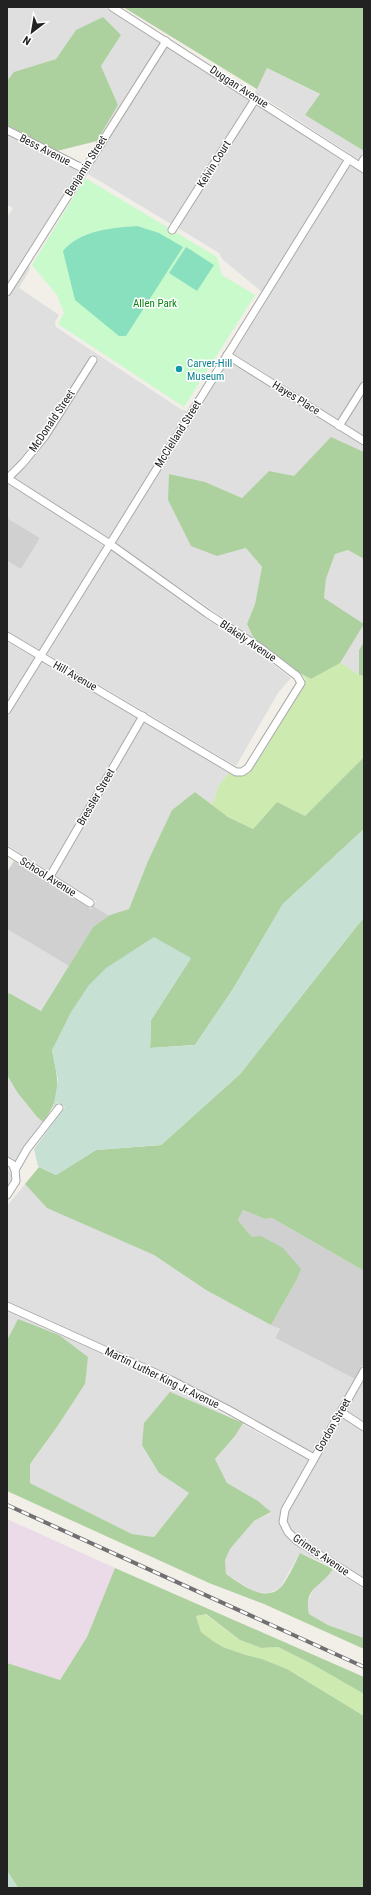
<svg xmlns="http://www.w3.org/2000/svg" width="371" height="1895" font-family="'Roboto Condensed',sans-serif">
<rect width="100%" height="100%" fill="#f2efe9"/>
<g fill="#e0dfdf">
<path d="M7,7H104L160,43L100,136L118,105L101,66L121,35L76,30L56,59L15,72L7,81Z"/>
<path d="M167,47L250,100L171,224L88,174L85,175Z"/>
<path d="M267,68L321,95L305,115L364,151L359,160L255,92Z"/>
<path d="M257,104L343,161L262,292L222,259L219,253L178,228Z"/>
<path d="M7,135L78,171L7,284V217L13,208L7,205Z"/>
<path d="M350,165L364,174V379L338,420L233,353Z"/>
<path d="M29,265L30,269L19,288L59,315L55,322L56,327L182,410H185L187,412L109,538L14,477L26,466L48,438L98,358L92,354L41,433L20,460L7,472V300Z"/>
<path d="M228,361L364,446V452L331,438L294,477L269,471L242,498L205,482L217,556L246,548L262,567L255,604L247,624L254,639L115,543Z"/>
<path d="M364,394V436L345,424Z"/>
<path d="M8,484L104,546L40,650L7,631V561L21,569L40,538L7,518Z"/>
<path d="M111,550L205,618L259,653L291,678L278,693L236,766L47,654Z"/>
<path d="M348,550L364,559V642L359,650V675L340,662L364,624L324,598L326,579L335,554Z"/>
<path d="M7,642L35,658L7,702Z"/>
<path d="M42,662L137,718L48,871L7,845V717Z"/>
<path d="M144,722L229,773L219,785L212,805L195,792L172,810L148,861L129,909L110,916L93,906L96,901L55,876Z"/>
<path d="M7,929L69,966L41,1011L9,993L7,996Z"/>
<path d="M7,1075L17,1092L37,1117L43,1122L24,1146L15,1161L7,1156Z"/>
<path d="M7,1167L12,1175V1181L7,1188Z"/>
<path d="M25,1184L48,1208L154,1255L206,1290L280,1329L275,1338L355,1379L313,1452L173,1376L7,1301V1206Z"/>
<path d="M7,1311L169,1384L308,1460L281,1508L279,1523L284,1534L293,1543L324,1563L300,1553L280,1588L269,1593L255,1592L226,1574L225,1560L230,1549L254,1521L271,1513L258,1501L227,1483L215,1459L235,1436L159,1473L189,1493L154,1537L132,1534L30,1483V1464L57,1427L85,1384L18,1319L7,1340Z"/>
<path d="M362,1383L364,1384V1421L346,1410Z"/>
<path d="M342,1418L364,1432V1578L299,1536L291,1529L287,1521L288,1512L302,1486Z"/>
<path d="M333,1569L364,1589V1638L328,1625L309,1614L307,1603L315,1586L330,1573Z"/>
</g>
<path fill="#ebdbe8" d="M7,1519L115,1568L87,1637L60,1680L7,1663Z"/>
<g fill="#d0d0d0">
<path d="M7,518L40,538L21,569L7,561Z"/>
<path d="M14,861L91,909L93,906L110,916L93,927L69,966L7,929V872Z"/>
<path d="M243,1210L265,1219L272,1218L364,1271V1363L355,1379L275,1338L280,1329L271,1325L296,1281L252,1237L238,1220Z"/>
</g>
<g fill="#cdebb0">
<path d="M340,662L359,675L364,676V757L305,816L277,802L253,829L228,817L212,805L219,785L229,773C237,778 246,777 252,770L305,685V679L300,673L311,679Z"/>
<path d="M205,1614L240,1640L261,1648L278,1647L310,1663L364,1694V1716L287,1669L262,1659L246,1655L223,1647L213,1641L201,1632L196,1616Z"/>
</g>
<g fill="#add19e">
<path d="M123,7H364V151L305,115L320,94L267,68L257,89Z"/>
<path d="M103,17L121,35L101,66L118,105L97,141L57,151L7,125V81L14,72L56,59L76,30Z"/>
<path d="M331,437L364,452V559L348,550L335,554L326,579L324,598L364,624L340,663L311,679L300,673L254,639L247,624L255,604L262,567L246,548L217,556L191,546L168,500L169,474L205,482L242,498L269,471L294,476Z"/>
<path d="M364,642V676L359,675V650Z"/>
<path d="M364,757V829L283,904L233,989L195,1045L150,1048L151,1020L191,958L52,1050C58,1080 63,1096 43,1122L37,1117L17,1092L7,1075V996L9,993L41,1011L93,927L110,915L129,909L148,861L172,810L195,792L228,817L253,829L277,802L305,816Z"/>
<path d="M364,917V1271L272,1218L265,1219L243,1210L238,1220L252,1237L261,1236L283,1248L301,1269L296,1281L271,1325L206,1290L154,1255L47,1208L25,1184L39,1167L56,1175L96,1150L161,1145L240,1074Z"/>
<path d="M18,1319L59,1335L88,1357L85,1384L57,1427L30,1464V1483L132,1534L154,1537L189,1493L159,1473L142,1445L144,1423L170,1392L243,1423L235,1436L215,1459L227,1483L258,1501L271,1512L254,1521L230,1549L225,1560L226,1574C240,1583 263,1603 280,1588C286,1583 296,1561 300,1553L333,1569C322,1587 303,1587 309,1614L328,1625L364,1638V1649L264,1604L209,1583L7,1491V1340Z"/>
<path d="M115,1568L364,1677V1694L310,1663L278,1647L261,1648L240,1640L206,1614L196,1616L201,1632L213,1641L223,1647L246,1655L262,1659L287,1669L364,1716V1888H18L7,1871V1663L60,1680L87,1637Z"/>
</g>
<g fill="#c6e0d4">
<path d="M364,829V917L240,1074L161,1145L96,1150L56,1175L38,1166L34,1149L65,1107L58,1102L53,1109L58,1080L52,1050L71,1012L89,985L106,968L154,937L191,958L151,1020L150,1048L195,1045L233,989L283,904Z"/>
<path d="M7,1871L18,1888H7Z"/>
</g>
<path fill="#c8facc" d="M85,178L217,257L222,275L255,295L184,407L58,324L64,313L57,295L32,265Z"/>
<g fill="#88e0be">
<path d="M137,226L159,233L183,247L126,336H119L75,300L63,251C81,230 111,228 137,226Z"/>
<path d="M186,247L214,265L197,291L169,273Z"/>
</g>
<g fill="none" stroke-linecap="round" stroke-linejoin="round">
<defs>
<g id="street">
<path d="M112,7L364,169"/>
<path d="M7,130L84,169"/>
<path d="M360,166L364,159"/>
<path d="M172,230L256,98"/>
<path d="M7,292L166,41"/>
<path d="M227,355L364,441"/>
<path d="M339,426L364,386"/>
<path d="M7,478L110,544L208,614L262,649L297,676L301,683L248,768L242,772H236L7,636"/>
<path d="M7,479L23,463L45,436L93,360"/>
<path d="M7,710L349,159"/>
<path d="M7,851L90,903"/>
<path d="M49,878L143,716"/>
<path d="M7,1161L12,1164L15,1170"/>
<path d="M7,1195L16,1181L15,1170L27,1149L59,1108"/>
<path d="M7,1306L171,1380L227,1409L314,1458"/>
<path d="M364,1371L285,1510L283,1522L288,1532L296,1540L364,1583"/>
<path d="M341,1412L364,1427"/>
</g>
</defs>
<use href="#street" stroke="#a9a9a9" stroke-width="9"/>
<use href="#street" stroke="#fff" stroke-width="7"/>
<defs>
<path id="rail" d="M7,1505L364,1667"/>
</defs>
<use href="#rail" stroke="#707070" stroke-width="4"/>
<use href="#rail" stroke="#fff" stroke-width="2.5" stroke-dasharray="8" stroke-linecap="butt"/>
</g>
<circle fill="#0f9aa8" stroke="#fff" stroke-width="1.5" cx="179" cy="369" r="4"/>
<g text-anchor="middle" dominant-baseline="central" stroke-width="3" stroke-linejoin="round" paint-order="stroke">
<g font-size="11" fill="#222" stroke="#fff">
<text transform="translate(239 87) rotate(33)">Duggan Avenue</text>
<text transform="translate(45 150) rotate(27)">Bess Avenue</text>
<text transform="translate(214 164) rotate(-58)">Kelvin Court</text>
<text transform="translate(86 166) rotate(-58)">Benjamin Street</text>
<text transform="translate(296 398) rotate(32)">Hayes Place</text>
<text transform="translate(52 421) rotate(-56)">McDonald Street</text>
<text transform="translate(178 434) rotate(-58)">McClelland Street</text>
<text transform="translate(248 641) rotate(34)">Blakely Avenue</text>
<text transform="translate(75 676) rotate(30)">Hill Avenue</text>
<text transform="translate(96 797) rotate(-60)">Bressler Street</text>
<text transform="translate(48 877) rotate(32)">School Avenue</text>
<text transform="translate(162 1378) rotate(26)">Martin Luther King Jr Avenue</text>
<text transform="translate(333 1425) rotate(-60)">Gordon Street</text>
<text transform="translate(321 1555) rotate(34)">Grimes Avenue</text>
</g>
<g font-size="11" fill="#0c8416" stroke="#fff">
<text x="155" y="303">Allen Park</text>
</g>
<g font-size="11" fill="#0d838f" stroke="#fff" text-anchor="start">
<text x="187" y="363">Carver-Hill<tspan x="187" dy="13">Museum</tspan></text>
</g>
</g>
<rect width="371" height="1895" fill="none" stroke="#222222" stroke-width="16"/>
<g transform="translate(32 32) rotate(211)" stroke="#ffffff" stroke-width="3" paint-order="stroke">
<path d="M0-3L7 15L0 10L-7 15Z" fill="#222222"/>
<text y="-6" font-size="11" font-weight="bold" text-anchor="middle" fill="#222222">N</text>
</g>
</svg>
